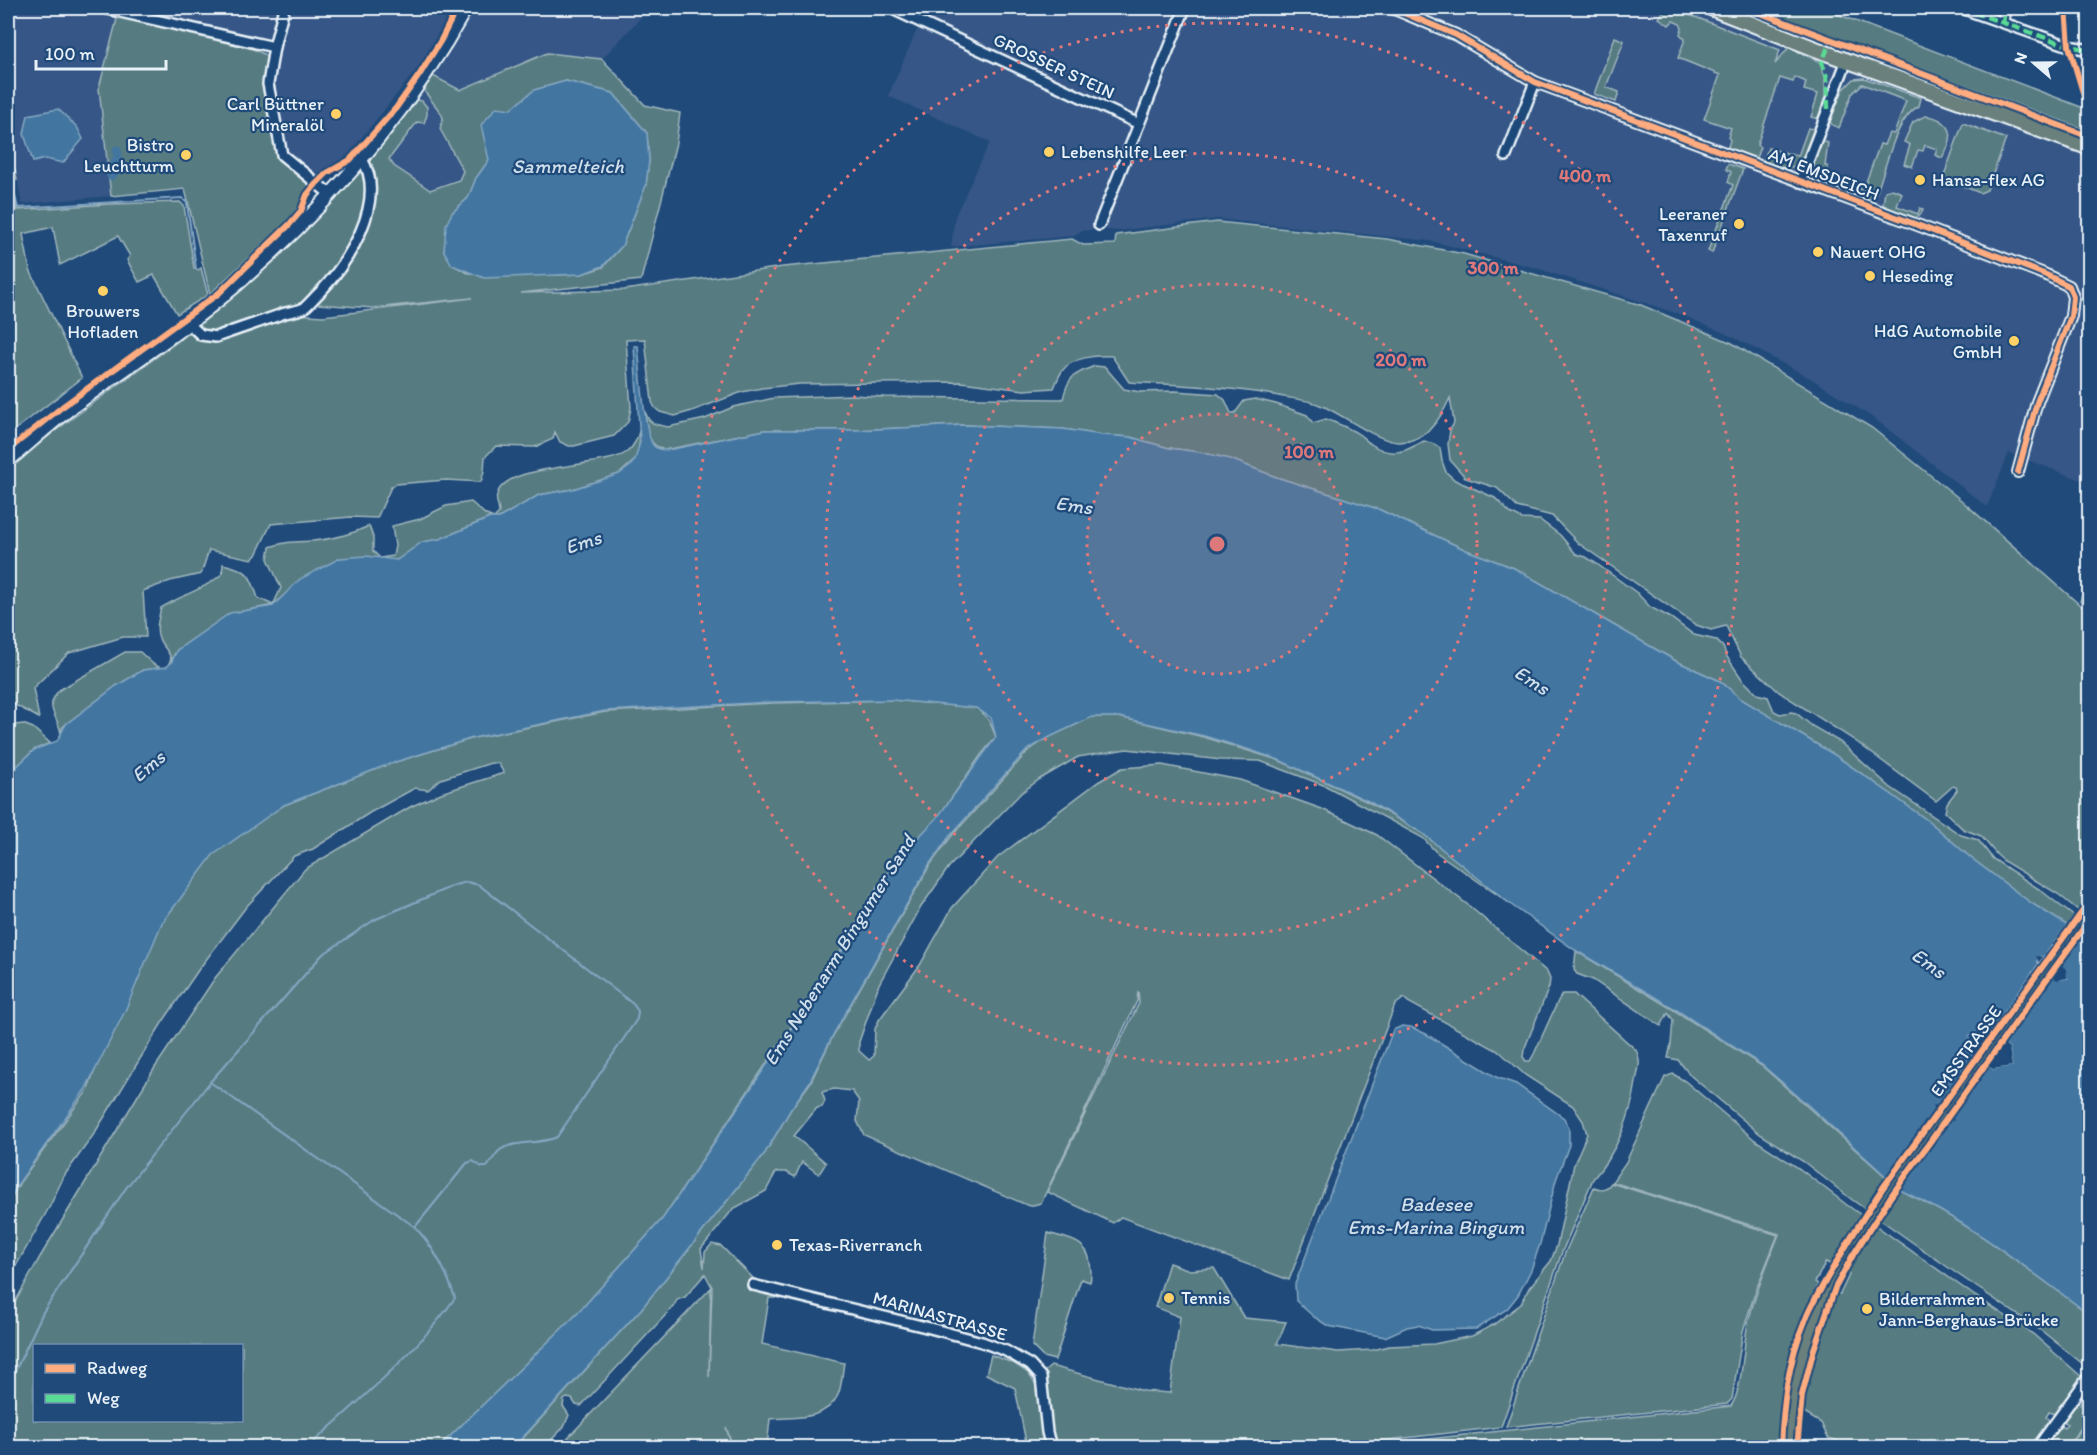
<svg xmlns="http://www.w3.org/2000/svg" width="2097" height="1455" font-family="Itim,sans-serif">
<rect width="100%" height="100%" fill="#1f4a7a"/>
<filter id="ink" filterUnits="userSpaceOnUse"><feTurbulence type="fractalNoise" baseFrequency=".0167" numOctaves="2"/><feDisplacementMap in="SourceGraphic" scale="12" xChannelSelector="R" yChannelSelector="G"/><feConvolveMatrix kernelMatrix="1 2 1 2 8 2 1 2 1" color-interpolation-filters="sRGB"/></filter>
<g filter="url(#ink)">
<g fill="#345786">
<path d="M8,8H453L418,68L346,157L314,183L99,88L111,196L22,204L8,132Z"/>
<path d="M473,8H650L602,59L547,53L460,90L431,75Z"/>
<path d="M882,8H1706L1819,50L1869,79L2089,154V483L2009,453L1987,507L1875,419L1810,378L1733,337L1682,315L1536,268L1430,241L1217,219L1116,231L1098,229L1081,231L1073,236L951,247L955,216L990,142L888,96L919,25Z"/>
<path d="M427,81L426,92L441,113L443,118L440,124L445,140L456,156L464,171L459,180L430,190L394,166L389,159L417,122L422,101L416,100Z"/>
</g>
<g fill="#577c82" stroke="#a0b6bd" stroke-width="1.5" fill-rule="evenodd">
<path d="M1666,8L1698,18L1780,50L1775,64L1789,47L1820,62L1825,77V96L1818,119L1811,117L1818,94L1804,90L1806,82L1795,77L1793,82L1780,78L1757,145L1760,147L1755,161L1727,150L1730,140L1728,137L1731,128L1704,119L1720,75L1678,58L1685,39L1680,34L1682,28L1680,24L1673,21L1669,25L1659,18Z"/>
<path d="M1755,8H1820L1832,12L2089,110V131Z"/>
<path d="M118,15L237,42L266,55L268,96L280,154L314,183L290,219L210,294L185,189L111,196L99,88Z"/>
<path d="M1615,37L1624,41L1606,87L1619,92L1616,102L1594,94Z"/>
<path d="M547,53L602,59L645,105L680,113L676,143L641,280L521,293L624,290L783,267L1072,239L1083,245L1115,244L1116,235L1217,222L1387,239L1464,254L1641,305L1732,343L1872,428L1961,500L2089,613V919L2058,894L2005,862L1997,855L1981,836L1963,829L1945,812L1947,803L1957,790L1956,787L1953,786L1936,801L1854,740L1779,692L1741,657L1726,626L1711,630L1696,625L1578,543L1552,516L1517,507L1497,488L1466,478L1450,460L1448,444L1450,430L1454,423L1450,398C1440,420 1425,443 1398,442C1376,441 1341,413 1320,405C1309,400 1295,399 1284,397C1233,387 1181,385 1129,382L1112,356C1096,355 1072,357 1062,371C1059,376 1056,383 1054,388L1024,390L961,382L800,384L762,388L742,392L692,411L675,416L660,412L655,408L652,402L645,339L626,340L631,408L628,422L614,436L574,446H569L560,442L555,432L553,439L535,447L496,446L485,457L484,471L481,482L446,480L396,484L391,487L377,518L351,517L271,524L256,555L252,559L209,550L201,574L170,581L143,591L146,637H123L69,653L33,688L39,718L8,701V470L29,450L188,334H194L202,340L212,341L294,314L323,316L349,313L472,298L373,308L303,303L211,337L195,329C277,260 352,186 416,100L422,101L427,107V115L424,123L417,122L389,159L394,166L430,190L459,180L463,171L440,129L443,118L441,113L425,92L427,81L431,75L460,90ZM566,81L613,93L647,133L649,161L646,185L622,246L603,267L582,274L551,275L468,273L453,265L444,251L452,213L468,198L476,178L489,160L511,109L535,90Z"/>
<path d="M1864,78L1921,98L1919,106C1895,118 1886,169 1877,191L1874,197L1864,201L1847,195L1848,185L1863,190L1880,144L1884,145L1889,133L1894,134L1906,101L1862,84L1852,94L1839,128L1832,125L1830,121L1843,90L1854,79Z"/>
<path d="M1925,116C1937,116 1954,125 1950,140C1949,147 1945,152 1942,158L1935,155L1937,149L1925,145L1923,151L1918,150L1912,167L1904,164L1910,145L1904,142L1913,122Z"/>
<path d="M1963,123L2006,139L1987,190L1980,193L1943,178Z"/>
<path d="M1808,128L1815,129C1803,162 1801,176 1763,163L1768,148L1798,156Z"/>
<path d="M8,135L17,180H8Z"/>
<path d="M1825,142L1828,143L1825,166H1828V184L1826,186C1808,175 1814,161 1820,144Z"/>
<path d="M1728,164L1743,169L1712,253L1708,251L1733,185L1728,182L1731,172L1726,169Z"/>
<path d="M8,183H10L17,210L110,204L180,202L184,206L194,268L198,270L201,268L208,295L177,314L154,275L139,282L127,260L130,256L118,236L60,265L53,227L23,234L30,270L82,378L12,432L8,422Z"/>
<path d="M1892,189L1902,193L1897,206L1918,214L1920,208L1923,209L1921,214L1914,219L1883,205L1885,191Z"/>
<path d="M1095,366L1105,367L1124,389L1140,392L1175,391L1218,394L1225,400L1231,413H1235L1244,401L1255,399L1276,404L1307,415L1313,423L1326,419C1338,424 1350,428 1360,435C1364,438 1367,442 1371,444C1391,458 1405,452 1424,441L1434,444L1440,448L1442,461L1446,472L1455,480L1495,498L1510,513L1522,519L1540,520L1560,535L1576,554L1586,557L1597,564L1637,593L1650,607L1671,618L1694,635L1716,640L1723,647L1727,657L1742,679L1757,694L1768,697L1774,711L1780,714L1791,712L1796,713L1812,726L1840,742L1890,787L1961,835L1978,840L1993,859L2039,889L2089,928V939L2031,903L1971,858L1931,823L1891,794L1833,754L1741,699L1720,681L1676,661L1514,568L1466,550L1378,509L1276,477L1230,459L1199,452L1169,448L1130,437L1102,435L1063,429L965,425L856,430H765L664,450C645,444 648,429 645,412L649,420L654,424L668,427L705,419L733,407L774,398L853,395L884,397L1063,399C1068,376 1074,374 1095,366Z"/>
<path d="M640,428L639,451L635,460L619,474L573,489L539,495L499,518H489L440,539L423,542L397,560L283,597L273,605L230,614L177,650L168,665L171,659C168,648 161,646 159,638C155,629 159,617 161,608C181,595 204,590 222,574L223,564C248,570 250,573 258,598L273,605L281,588L268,559L270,547C287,541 296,542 313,541C332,539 352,534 369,526L373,537V551L380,558L393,556L395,546L392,526L420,519L446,506L471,502L486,515L494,518L499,513C499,507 495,500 497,495C504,462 605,469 627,452C635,446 638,437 640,428Z"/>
<path d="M2089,575L2090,611H2089L2080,601Z"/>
<path d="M125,652H140L153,664L161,668L143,670L116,686L66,724L62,728L61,734C58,714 43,709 59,690Z"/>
<path d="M893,700L977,708L989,720L996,737L981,755L937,819L904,853L880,885H878L832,966L663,1218L577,1314L439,1447H8V1315L40,1257L154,1069L215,978L305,869L410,807L441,793L504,773L498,763H491L441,779L428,790L415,788L371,812L313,849L294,856L246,907L199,969L162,1023L94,1134L64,1176L50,1206L8,1280V1205L20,1182L87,1091L167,879L284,805L392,763L474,738L605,712L773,703ZM34,1346H242V1420H34Z"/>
<path d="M1092,717H1119L1204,737L1278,760L1330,784L1370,803L1422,833L1512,905L1436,852L1423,838L1326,786L1260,761L1221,760L1127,749L1078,757L1040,779L1021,793L949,867L921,907L879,984L859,1042V1051L869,1060L874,1056L875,1029L879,1020L920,965L952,908L998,857L1098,782L1122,768L1162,765L1240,780L1322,809L1377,835L1468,905L1547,972L1550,979L1549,987L1524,1050L1523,1057L1526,1061H1530L1534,1054L1558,1001L1562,994H1574L1636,1050C1642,1061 1638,1070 1636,1082C1631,1116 1617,1152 1593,1179L1562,1252L1501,1427L1317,1448L1055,1447L1050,1429L1044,1372L1051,1366L1144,1391L1170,1393L1180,1317L1155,1307L1169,1263L1190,1270L1214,1268L1244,1318L1286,1322L1277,1344L1338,1352L1373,1350L1389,1346L1434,1344L1472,1336L1493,1325L1521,1304L1529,1288L1551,1261L1557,1245L1574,1164L1587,1134L1583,1121L1573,1106L1525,1075L1500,1052L1408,1002L1404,998L1395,1005L1289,1280L1121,1217L1113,1223L1047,1192L1139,1003L1138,991L1137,1001L1041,1203L1029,1206L864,1135L857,1121L859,1101L852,1091L834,1089L822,1092L825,1101L822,1107L817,1108L794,1136L826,1163L819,1174L802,1162L795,1177L786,1172H776L766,1191L733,1209L701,1249L704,1268L705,1252L712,1244L721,1246L760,1285L759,1291L776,1295L775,1298H769L762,1344L844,1363C842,1373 842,1386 838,1395C826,1421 793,1417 770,1419L767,1447H733L726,1427L732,1447H559L711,1288L709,1377L712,1287L705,1274L685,1297L677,1300L673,1307L581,1406L576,1405L572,1399L567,1398L564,1400L563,1406L569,1415L564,1427L544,1447L514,1448L642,1308L765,1153L791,1109L810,1083L833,1036L930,865L950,838L1028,751L1049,737Z"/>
<path d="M23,724L33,728L50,743L34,750L8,775V726Z"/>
<path d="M1576,951L1674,1010L1762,1066L1902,1191C1970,1222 2029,1270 2089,1314V1364H2083L2043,1332L1956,1273L1851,1199L1804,1162L1760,1134L1691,1076L1678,1060L1668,1058L1671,1044L1673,1020L1668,1013L1661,1026L1593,980L1577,974L1574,970Z"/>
<path d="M1673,1074L1685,1081L1755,1140L1800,1169L1847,1205L1975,1296L2033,1334L2082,1377L2054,1414L2049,1412L2046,1417L2049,1420L2032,1447H1835L1836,1440L1828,1438L1821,1423L1804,1413L1802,1407L1814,1356L1836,1292L1840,1294L1849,1275L1826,1262L1815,1282L1818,1284C1794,1336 1781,1390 1779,1447L1345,1448L1731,1406C1743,1390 1743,1344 1748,1323C1755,1292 1768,1263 1779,1234L1612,1182L1626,1162L1665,1077Z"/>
<path d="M1611,1183L1778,1235L1756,1290L1743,1331L1732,1399L1727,1404L1506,1427L1565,1253L1594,1187C1601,1190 1606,1190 1611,1183Z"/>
<path d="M1048,1233C1067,1239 1088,1240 1090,1263C1091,1270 1092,1276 1090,1282L1081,1279L1055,1360L1043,1357L1032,1346Z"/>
<path d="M991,1355L1013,1363L1028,1373L1037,1386L1041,1427L1047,1447H1027L1015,1388L986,1374Z"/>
<path d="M2089,1384V1409L2077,1398Z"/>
<path d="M2076,1402L2088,1408L2089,1413L2068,1447L2043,1448L2058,1425L2064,1428L2067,1424L2062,1420Z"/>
<path d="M2089,1414V1447H2069Z"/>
</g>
<g fill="#4376a0" stroke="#85a7c3" stroke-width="1.5" fill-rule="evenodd">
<path d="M566,81L613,93L647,133L649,161L646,185L622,246L603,266L582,274L484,278L452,265L444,251L446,225L452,213L468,198L476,178L489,160L481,125L497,107L511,109L534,90Z"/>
<path d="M58,109L77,127L83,139L63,163L45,159L33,162L24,134L28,115Z"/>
<path d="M634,346H638C640,362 644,440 655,447C660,451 667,450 673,449L765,430H856L965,425L1063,429L1102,435L1130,437L1169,448L1199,452L1230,459L1276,477L1378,509L1466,550L1514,568L1676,661L1720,681L1741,699L1833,754L1891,794L1931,823L1971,858L2031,903L2089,939V1314C2029,1270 1970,1222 1902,1191L1809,1106L1762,1065L1675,1009L1575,950L1514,907L1422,833L1370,802L1279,760L1250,750L1204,736L1119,717H1092L1050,737L1027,750L949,837L929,865L833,1035L809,1083L791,1109L765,1153L642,1308L514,1447H439L577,1314L663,1218L833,967L879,885L906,850L937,818L996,737L991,718L976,708L892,700L773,702L605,711L473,738L392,763L284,805L213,855L162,923L125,1011L85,1090L18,1184L8,1204V775L34,750L57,741L66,724L116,686L143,670L166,667L171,663L177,650L230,613L273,606L300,579L340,558L366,556L397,560L422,542L440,539L490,518H499L539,495L573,489L619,474L629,467L635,460L640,442ZM2041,956L2067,978L2062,979L2037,961ZM1988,1033L2009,1048L2012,1066L1993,1069L1972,1054L1969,1036Z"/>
<path d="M1402,1026L1411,1027L1426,1034L1496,1077L1516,1084L1564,1118L1569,1128V1145L1556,1180L1540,1244L1531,1270L1518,1295L1507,1309L1476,1329L1432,1330L1418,1325L1407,1327L1385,1337L1328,1326L1314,1317L1296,1301L1295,1284L1393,1030Z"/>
</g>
<path fill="#1f4a7a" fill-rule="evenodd" d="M2069,922L2084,931L2060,964L2066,969L2067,978L2057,980L2051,976L2003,1043L2009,1048L2012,1066L1993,1069L1988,1066L1952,1115L1954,1121L1949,1120L1898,1191L1885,1180L1935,1110L1933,1105L1938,1106L1974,1056L1969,1036L1990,1034L2040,964L2036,956L2044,957ZM1987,1036L2006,1050L2009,1064L1994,1066L1975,1053L1973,1038Z"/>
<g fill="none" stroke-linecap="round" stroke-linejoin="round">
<g stroke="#85a7c3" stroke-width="2">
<path d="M8,181H11L18,208L182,198L187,203L196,269"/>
<path d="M210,1082L322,955L374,920L455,885L467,882L479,885L633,1004L638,1011L637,1019L557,1137C541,1145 511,1140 499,1151C495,1155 491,1162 487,1167H482L473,1161L467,1163L415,1227"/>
<path d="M8,1386L43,1312L126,1188L210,1082L415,1227C433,1246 447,1273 455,1298C415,1355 359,1400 307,1448"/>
</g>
<path stroke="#4376a0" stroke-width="9" d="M111,176L117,170L115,163L118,156L117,150"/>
<defs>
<g id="minor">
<path d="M103,8L274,47"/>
<path d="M284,8L274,47L268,84L282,155L331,195"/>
<path d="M890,8L1139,124L1185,8"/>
<path d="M1392,8L1456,35L1535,82L1920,226L2044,274L2069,286L2073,297L2071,316L2037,402L2018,472"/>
<path d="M1961,8L2069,46L2090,50"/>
<path d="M2003,23L2005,8"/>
<path d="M1506,156L1535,82"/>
<path d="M1800,182L1847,60"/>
<path d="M1099,225L1139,124"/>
<path d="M188,323L201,335L216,337C238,329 260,322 282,314C288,312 298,311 304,308C308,305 313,299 317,295C347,266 388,201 362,159"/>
<path d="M753,1285L930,1328L982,1342L1006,1351L1030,1365L1041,1377L1047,1432L1051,1448"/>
<path d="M2037,1448L2090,1375"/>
</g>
<path id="secondary" d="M8,461C31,442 53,421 78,403C135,361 196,322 249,274C335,198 410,109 466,8"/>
<g id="primary">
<path d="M1711,8L1826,53L2090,148"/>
<path d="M1789,1448C1790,1306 1886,1194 1964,1084C2005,1026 2045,966 2090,910"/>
</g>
</defs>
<use href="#minor" stroke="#e8f1f8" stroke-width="14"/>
<use href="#secondary" stroke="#e8f1f8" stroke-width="16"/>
<use href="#primary" stroke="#e8f1f8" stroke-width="18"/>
<use href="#minor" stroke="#1f4a7a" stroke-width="9"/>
<use href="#secondary" stroke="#1f4a7a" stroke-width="12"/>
<use href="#primary" stroke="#6a807d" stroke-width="14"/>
<g stroke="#5adb95" stroke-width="4.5" stroke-dasharray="9 4.5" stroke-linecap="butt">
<path d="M1961,8L2069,46L2090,50"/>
<path d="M2003,23L2005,8"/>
<path d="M1828,109L1827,77L1822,63L1831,39"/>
</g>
<defs>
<g id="cycleway">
<path d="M1392,8L1456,35L1535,82L1920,226L2044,274L2069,286L2073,297L2071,316L2037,402L2018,472"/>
<path d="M1747,8L2090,137"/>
<path d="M2066,8L2069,46L2085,99L2090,132"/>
<path d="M8,450L62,407L219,293L289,225L301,211L307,195L316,184L327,173L350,160L396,108L420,74L441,40L457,8"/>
<path d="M1781,1448C1783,1404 1788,1361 1805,1321C1810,1306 1819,1293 1826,1280C1844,1249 1862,1219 1882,1189L2090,901"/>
<path d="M1797,1448L1802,1395L1813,1352L1835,1288L1853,1255L1891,1196L2090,919"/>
</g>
</defs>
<use href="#cycleway" stroke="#1f4a7a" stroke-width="10"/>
<use href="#cycleway" stroke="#ffac80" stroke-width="6"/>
</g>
</g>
<circle cx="1217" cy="544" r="130" fill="#dd787b" fill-opacity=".12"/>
<g fill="none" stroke="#dd787b" stroke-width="3" stroke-dasharray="3 6">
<circle cx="1217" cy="544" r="130"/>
<circle cx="1217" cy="544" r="260"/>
<circle cx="1217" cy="544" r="391"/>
<circle cx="1217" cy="544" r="521"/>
</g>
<g fill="#ffd166" stroke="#1f4a7a" stroke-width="2">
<circle cx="336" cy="114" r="6"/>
<circle cx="1049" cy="152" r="6"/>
<circle cx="186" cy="155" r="6"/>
<circle cx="1920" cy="180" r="6"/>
<circle cx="1739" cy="224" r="6"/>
<circle cx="1818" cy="252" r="6"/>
<circle cx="1870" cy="276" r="6"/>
<circle cx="103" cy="291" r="6"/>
<circle cx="2014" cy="341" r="6"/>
<circle cx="777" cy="1245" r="6"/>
<circle cx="1169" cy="1298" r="6"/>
<circle cx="1867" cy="1309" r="6"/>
</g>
<g text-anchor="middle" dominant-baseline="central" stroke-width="4.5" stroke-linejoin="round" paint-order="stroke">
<g font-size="18" fill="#e8f1f8" stroke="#1f4a7a">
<text transform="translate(1054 66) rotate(25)">GROSSER STEIN</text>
<text transform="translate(1824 174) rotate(21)">AM EMSDEICH</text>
<text transform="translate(1966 1051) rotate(-54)">EMSSTRASSE</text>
<text transform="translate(940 1316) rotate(16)">MARINASTRASSE</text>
</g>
<g font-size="18" fill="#e8f1f8" stroke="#1f4a7a" text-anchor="start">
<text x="324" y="104" text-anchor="end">Carl Büttner<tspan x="324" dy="21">Mineralöl</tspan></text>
<text x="174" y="145" text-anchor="end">Bistro<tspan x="174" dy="21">Leuchtturm</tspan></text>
<text x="1061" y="152">Lebenshilfe Leer</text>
<text x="1932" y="180">Hansa-flex AG</text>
<text x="1727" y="214" text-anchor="end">Leeraner<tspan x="1727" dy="21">Taxenruf</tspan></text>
<text x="1830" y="252">Nauert OHG</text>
<text x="1882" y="276">Heseding</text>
<text x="103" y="311" text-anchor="middle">Brouwers<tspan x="103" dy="21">Hofladen</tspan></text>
<text x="2002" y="331" text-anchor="end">HdG Automobile<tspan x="2002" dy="21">GmbH</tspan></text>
<text x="789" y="1245">Texas-Riverranch</text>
<text x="1181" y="1298">Tennis</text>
<text x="1879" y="1299">Bilderrahmen<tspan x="1879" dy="21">Jann-Berghaus-Brücke</tspan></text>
</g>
<g font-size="20" font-style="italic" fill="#cfdfeb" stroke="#1f4a7a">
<text x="568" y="166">Sammelteich</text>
<text transform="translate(1074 505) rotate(8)">Ems</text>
<text transform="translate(583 542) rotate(-18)">Ems</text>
<text transform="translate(1532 680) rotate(33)">Ems</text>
<text transform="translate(148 766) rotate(-40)">Ems</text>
<text transform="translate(839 950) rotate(-58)">Ems Nebenarm Bingumer Sand</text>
<text transform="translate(1929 963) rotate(36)">Ems</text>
<text x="1436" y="1204">Badesee<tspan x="1436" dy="23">Ems-Marina Bingum</tspan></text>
</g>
</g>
<circle cx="1217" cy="544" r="9" fill="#dd787b" stroke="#1f4a7a" stroke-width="3"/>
<g font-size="18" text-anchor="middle" font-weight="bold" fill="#dd787b" stroke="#1f4a7a" stroke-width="4.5" stroke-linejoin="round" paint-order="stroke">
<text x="1585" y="182">400 m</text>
<text x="1493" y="274">300 m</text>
<text x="1401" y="366">200 m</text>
<text x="1309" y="458">100 m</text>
</g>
<rect width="2097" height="1455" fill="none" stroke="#1f4a7a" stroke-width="30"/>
<rect x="15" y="15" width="2067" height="1425" fill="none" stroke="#e8f1f8" stroke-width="2" filter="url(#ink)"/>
<rect x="33" y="1344" width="210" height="78" fill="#1f4a7a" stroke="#6f8dac" stroke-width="1.5"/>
<rect x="45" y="1364" width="30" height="9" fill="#ffac80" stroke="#6f8dac" stroke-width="1.5"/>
<text x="87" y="1374" font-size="18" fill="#e8f1f8">Radweg</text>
<rect x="45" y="1394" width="30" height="9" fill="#5adb95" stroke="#6f8dac" stroke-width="1.5"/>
<text x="87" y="1404" font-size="18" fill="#e8f1f8">Weg</text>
<g transform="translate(2034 63) rotate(290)" stroke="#1f4a7a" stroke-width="4.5" paint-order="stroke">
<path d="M0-4.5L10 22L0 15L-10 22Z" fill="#e8f1f8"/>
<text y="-9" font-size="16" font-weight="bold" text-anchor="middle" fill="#e8f1f8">N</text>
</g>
<path d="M36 60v9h130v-9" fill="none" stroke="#e8f1f8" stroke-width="3"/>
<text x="45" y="60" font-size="18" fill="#e8f1f8" stroke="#1f4a7a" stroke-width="4.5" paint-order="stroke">100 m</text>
</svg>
